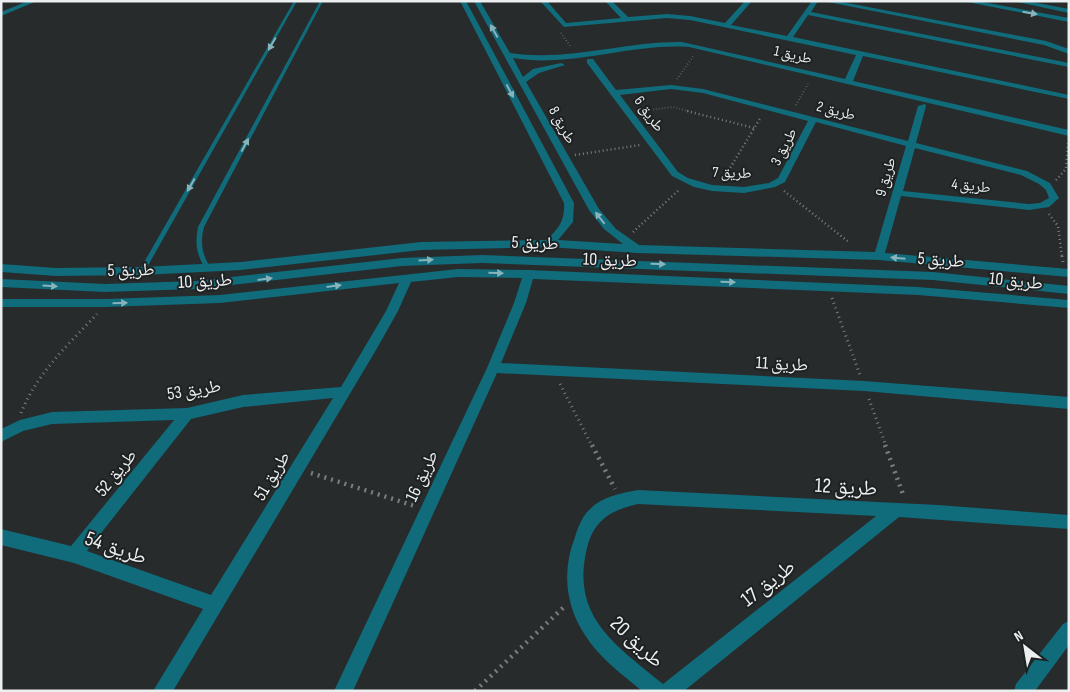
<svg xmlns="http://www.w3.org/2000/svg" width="1070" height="692" font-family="'Sofia Sans Condensed','Noto Naskh Arabic',sans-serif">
<rect width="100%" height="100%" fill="#272b2b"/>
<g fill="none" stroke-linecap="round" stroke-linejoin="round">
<g stroke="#7a7d7d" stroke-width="2" stroke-dasharray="0.5 2.5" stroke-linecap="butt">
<path d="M561,33L570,46"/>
<path d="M677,79L694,55"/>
<path d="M796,105L809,82"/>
<path d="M641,111L673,107L692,112"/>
</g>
<g stroke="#7a7d7d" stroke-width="2.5" stroke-dasharray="1 3" stroke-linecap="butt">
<path d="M641,111H644"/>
<path d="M687,111L754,128"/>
<path d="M575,155L640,145"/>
<path d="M724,178L761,117"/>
<path d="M1056,180L1066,169L1068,143"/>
<path d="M784,191L850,243"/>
<path d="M1049,214L1058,226L1062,257"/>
<path d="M633,232L680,189"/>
</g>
<g stroke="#7a7d7d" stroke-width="3" stroke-dasharray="1 4" stroke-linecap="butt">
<path d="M1062,256L1063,262"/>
<path d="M832,298L860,375"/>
<path d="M560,384L592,446"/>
<path d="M869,399L886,446"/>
<path d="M21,413C37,373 68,345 97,314"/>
</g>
<g stroke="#7a7d7d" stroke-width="4.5" stroke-dasharray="2 5" stroke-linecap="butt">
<path d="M592,445L615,489"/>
<path d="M885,445L904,497"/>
<path d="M311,473L415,506"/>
<path d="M475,691L564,607"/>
</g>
<g fill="#106b7b" fill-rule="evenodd">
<path d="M294,1H297L145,271L142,273L140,272L139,271Z"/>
<path d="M320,1H323L204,227C200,242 202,254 210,267L207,269L205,268C196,253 195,244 198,227Z"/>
</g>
<g fill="#106b7b" fill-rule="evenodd">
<path d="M28,1H37L1,16V12Z"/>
<path d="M460,1H466L574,203L573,222L558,240L623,244L604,229L589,210L474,1H480L510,53C568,62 624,41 682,42L845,79L856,55L690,20L667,18L564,27L540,1H547L566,23L621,18L605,1H612L628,17L667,14L690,16L725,23L745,1H752L731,25L787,36L812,1H818L811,12L1069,63V67L808,15L793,37L1069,95V99L863,56L853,81L1069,130V136L689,47C630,43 572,68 513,58L523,77L533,69L561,63L565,65L539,73L526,82L599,209L616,229L639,245L875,252L906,146L816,122L785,182L775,187L744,193L712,191L694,187L672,176L587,63V59H593L616,90L671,85L703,89L908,141L918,106L925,104L926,106L916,143L1027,171L1050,183L1059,198L1049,207L1029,210L901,196L885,253L1069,269V277L879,260L637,253L548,247L421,250L241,270L142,275L56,276L1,272V264L56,268L142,267L241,262L421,242L546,240C559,229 565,220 564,203ZM671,89L703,93L808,121L778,178L769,183L744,187L712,185L688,178L678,172L620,95ZM915,148L1021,175L1039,184L1046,190L1049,198L1040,203L1029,204L903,191Z"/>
<path d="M823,1H837L1046,41L1069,49V54L1044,45Z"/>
<path d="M962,1H977L1069,18V22Z"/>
<path d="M1012,1H1027L1069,9V13Z"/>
<path d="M482,255L933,272L1069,286V294L933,280L482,263L402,266L196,289L105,292L1,287V279L105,284L196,281L402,258Z"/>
<path d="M458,269L529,270L918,287L1069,300V308L918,295L533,279L526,303L501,363L864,381L1069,397V409L864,391L497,373L353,691H334L487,368L514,303L522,278L458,277L411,282L398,311L376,350L173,691H153L203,609L74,563L1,545V529L71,546L174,420L52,424L23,431L1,442V429L20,420L52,412L187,408L243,395L341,387L386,311L399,283L220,303L106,307H1V299H106L220,295ZM333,398L211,595L87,551L191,419L243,407Z"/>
<path d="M638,490L938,505L1069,515V529L899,517L684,691H642C622,674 599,658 585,635C565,605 562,570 575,537C578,527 582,517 589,510C601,497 621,493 638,490ZM638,504L876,516L663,684C616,645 570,617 587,548C594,520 611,510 638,504Z"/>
<path d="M1069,621V645L1035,691H1014L1016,684L1063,624Z"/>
</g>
</g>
<defs><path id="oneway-solid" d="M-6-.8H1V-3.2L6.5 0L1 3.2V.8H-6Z" transform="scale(1.25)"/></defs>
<g fill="#89b3bb">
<use href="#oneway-solid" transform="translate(1030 13) rotate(10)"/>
<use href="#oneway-solid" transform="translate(494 31) rotate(-119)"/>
<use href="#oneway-solid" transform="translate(272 44) rotate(120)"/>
<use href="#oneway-solid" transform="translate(510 91) rotate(62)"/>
<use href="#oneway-solid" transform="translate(245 145) rotate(-62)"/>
<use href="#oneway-solid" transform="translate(191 185) rotate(120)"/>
<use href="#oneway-solid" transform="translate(600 218) rotate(-128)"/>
<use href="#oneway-solid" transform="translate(898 258) rotate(-175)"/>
<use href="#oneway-solid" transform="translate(426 260) rotate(-4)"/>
<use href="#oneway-solid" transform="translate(658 264) rotate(2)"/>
<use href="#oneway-solid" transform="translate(496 273) rotate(1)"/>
<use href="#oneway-solid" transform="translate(265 279) rotate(-7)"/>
<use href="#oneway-solid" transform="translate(728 282) rotate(2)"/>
<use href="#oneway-solid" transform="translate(50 286) rotate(3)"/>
<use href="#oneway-solid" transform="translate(334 286) rotate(-7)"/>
<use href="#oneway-solid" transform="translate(120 303) rotate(-2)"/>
</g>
<g text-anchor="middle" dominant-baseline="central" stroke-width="4" stroke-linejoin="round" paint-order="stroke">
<g font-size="15" fill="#eceeef" stroke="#1d2122">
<text transform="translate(793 55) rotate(13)">طريق 1</text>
<text transform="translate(836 111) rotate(14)">طريق 2</text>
<text transform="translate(649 114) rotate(54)">طريق 6</text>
<text transform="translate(562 125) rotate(61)">طريق 8</text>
<text transform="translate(784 147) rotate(-63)">طريق 3</text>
<text transform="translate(732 173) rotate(2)">طريق 7</text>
<text transform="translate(886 177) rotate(-74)">طريق 9</text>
<text transform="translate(971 186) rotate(6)">طريق 4</text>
</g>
<g font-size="18" fill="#eceeef" stroke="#1d2122">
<text transform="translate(535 243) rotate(2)">طريق 5</text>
<text transform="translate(610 260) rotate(2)">طريق 10</text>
<text transform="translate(941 260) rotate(4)">طريق 5</text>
<text transform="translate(131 270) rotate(-1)">طريق 5</text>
<text transform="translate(205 281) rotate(-3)">طريق 10</text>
<text transform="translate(1016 281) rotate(6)">طريق 10</text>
<text transform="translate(782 364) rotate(3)">طريق 11</text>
<text transform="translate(194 390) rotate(-9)">طريق 53</text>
<text transform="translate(116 473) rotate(-51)">طريق 52</text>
<text transform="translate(272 476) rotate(-59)">طريق 51</text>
<text transform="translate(422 476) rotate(-65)">طريق 16</text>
</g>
<g font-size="21" fill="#eceeef" stroke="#1d2122">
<text transform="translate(846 487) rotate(3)">طريق 12</text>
<text transform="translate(116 548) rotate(19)">طريق 54</text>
<text transform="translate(768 583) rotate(-38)">طريق 17</text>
<text transform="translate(637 642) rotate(43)">طريق 20</text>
</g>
</g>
<rect width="1070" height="692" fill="none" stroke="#eceeef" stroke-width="5"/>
<g transform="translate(1025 647) rotate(329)" stroke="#1d2122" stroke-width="4" paint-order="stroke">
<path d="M0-4L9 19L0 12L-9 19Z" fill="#eceeef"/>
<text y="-8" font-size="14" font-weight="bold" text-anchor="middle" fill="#eceeef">N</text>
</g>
</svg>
